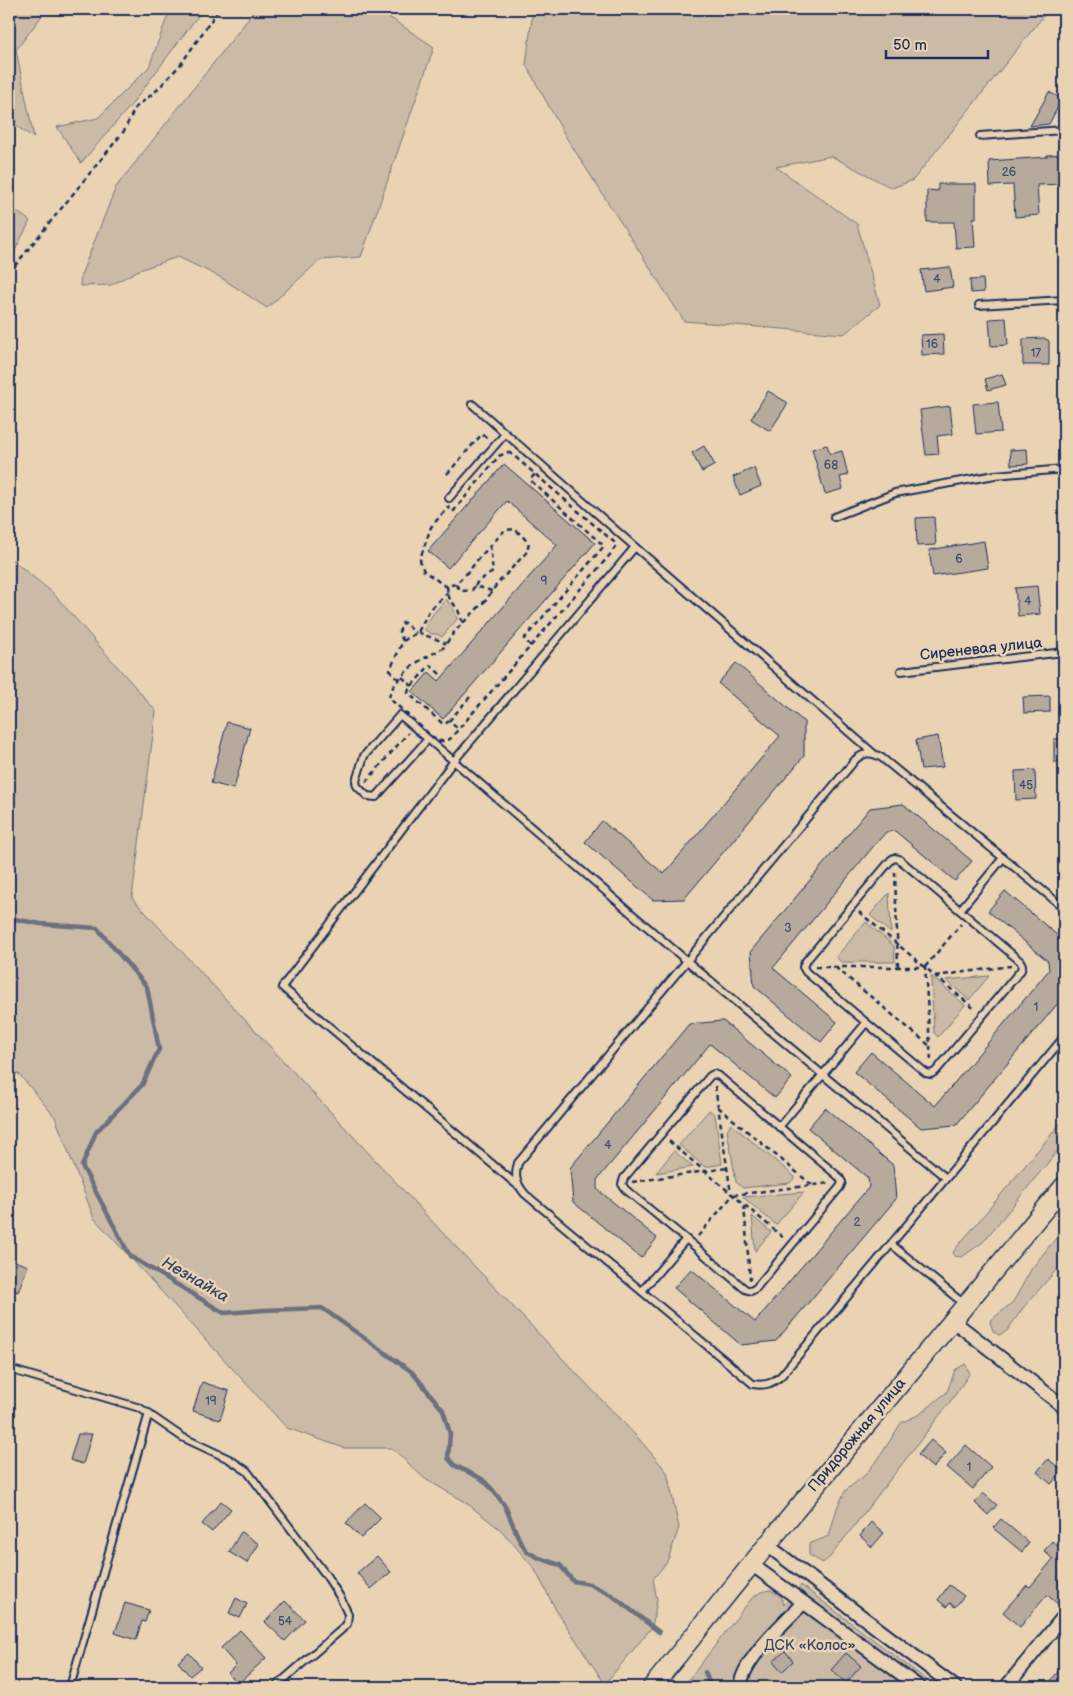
<svg xmlns="http://www.w3.org/2000/svg" width="1073" height="1696" font-family="'Balsamiq Sans',sans-serif">
<rect width="100%" height="100%" fill="#e9d3b2"/>
<filter id="ink" filterUnits="userSpaceOnUse"><feTurbulence type="fractalNoise" baseFrequency=".02" numOctaves="2"/><feDisplacementMap in="SourceGraphic" scale="10" xChannelSelector="R" yChannelSelector="G"/><feConvolveMatrix kernelMatrix="1 2 1 2 8 2 1 2 1" color-interpolation-filters="sRGB"/></filter>
<g filter="url(#ink)">
<g fill="#cbbba6" stroke="#737582">
<path d="M9,9H47L16,50L34,138L9,121Z"/>
<path d="M170,9H203L132,104L81,163L57,127L98,118L149,67Z"/>
<path d="M256,9H372L386,15L434,47L361,257L320,260L267,308L220,277L178,257L139,270L111,285L80,286L81,275L116,187Z"/>
<path d="M533,9H1049L913,180L892,188L831,156L776,167L857,224L880,305L844,334L684,321L566,137L526,65Z"/>
<path d="M9,206L30,221L9,262Z"/>
<path d="M9,557L53,593L156,711L132,898L440,1230L639,1439L667,1472L679,1528L667,1562L653,1579L657,1600L652,1627L605,1684L556,1610L534,1568L501,1530L464,1501L425,1479L392,1448H344L287,1428L94,1218L55,1117L19,1074L9,1072Z"/>
<path d="M446,599L454,610L457,619L442,637L437,634H431L424,629L433,614Z"/>
<path d="M889,893L891,933L870,915Z"/>
<path d="M866,922L894,946L895,962H841L836,957Z"/>
<path d="M931,976L965,1005L938,1037L934,1033Z"/>
<path d="M989,976L969,1000L946,980Z"/>
<path d="M709,1110L715,1115L722,1164L705,1167L679,1145Z"/>
<path d="M1064,1119V1143L983,1242L962,1257L954,1256L953,1252Z"/>
<path d="M731,1124L795,1177L790,1183L743,1188L736,1182L727,1130Z"/>
<path d="M674,1151L693,1167L656,1173Z"/>
<path d="M804,1192L776,1225L743,1197Z"/>
<path d="M752,1216L771,1232L755,1251Z"/>
<path d="M1064,1228V1261L1023,1308L1007,1331L999,1335L993,1331L990,1321L1013,1302L1032,1268Z"/>
<path d="M965,1364L970,1373L950,1402L830,1557L823,1563L809,1555V1544L829,1536L837,1508L845,1491L864,1476L879,1458L901,1423L920,1414L947,1392L955,1370Z"/>
<path d="M801,1585L936,1687H683L751,1599L761,1592L770,1590L781,1596L784,1605Z"/>
</g>
<g fill="none" stroke-linecap="round" stroke-linejoin="round">
<g stroke="#6c707f" stroke-width="4.5">
<path d="M9,918L41,924L97,928L147,987L159,1049L142,1085L96,1132L82,1166L130,1256L224,1313L264,1310L322,1308L412,1372L443,1410L450,1434L448,1458L454,1465L482,1479L492,1489L505,1506L519,1539L526,1551L539,1558L560,1565L573,1581L589,1584L613,1596L659,1632"/>
<path d="M705,1672L711,1687"/>
</g>
</g>
<g fill="#b6aa9d" stroke="#1b2f5e">
<path d="M1049,92L1062,99L1049,124L1030,126Z"/>
<path d="M1064,154V184L1037,185L1039,215L1015,217L1013,185L990,186L989,161L1047,157V155Z"/>
<path d="M938,184H976V218H973L975,247L956,248L954,222H927V190L938,191Z"/>
<path d="M950,267L953,287L924,291L921,270Z"/>
<path d="M983,279L984,292L971,293L970,280Z"/>
<path d="M1006,318L1008,345L991,346L989,319Z"/>
<path d="M943,334L944,354L922,355L921,335Z"/>
<path d="M1044,338L1049,341V365H1023V339Z"/>
<path d="M1002,374L1006,385L988,390L985,379Z"/>
<path d="M768,391L788,403L770,431L751,419Z"/>
<path d="M998,402L1001,432L976,434L973,404Z"/>
<path d="M950,406L953,434L937,436L939,454L926,455L920,410Z"/>
<path d="M827,445L830,454L842,451L848,475L840,477L843,489L825,494L812,449Z"/>
<path d="M704,446L715,465L702,472L692,453Z"/>
<path d="M1027,449L1028,464L1011,465L1010,450Z"/>
<path d="M504,464L595,543L443,719L412,692L429,672L439,681L557,545L507,501L448,568L428,551Z"/>
<path d="M754,468L761,486L740,495L733,477Z"/>
<path d="M934,517L936,545L917,546L916,518Z"/>
<path d="M984,541L988,568L933,576L929,550Z"/>
<path d="M1037,586L1040,614L1018,616L1015,588Z"/>
<path d="M736,663L804,722V756L684,899L653,900L585,842L602,821L664,874L780,736L718,683Z"/>
<path d="M1050,696V712L1024,713L1023,697Z"/>
<path d="M227,722L250,728L234,789L211,783Z"/>
<path d="M938,736L943,767L921,769L916,740Z"/>
<rect x="1054" y="739" width="10" height="23"/>
<path d="M1035,770L1036,799L1016,800L1015,771Z"/>
<path d="M903,804L972,861L955,881L895,831L886,832L872,848L773,968L837,1022L821,1042L754,986L751,951L870,808Z"/>
<path d="M1005,891L1064,941V996L956,1125L921,1128L854,1072L871,1052L935,1106L1049,970L1048,961L988,911Z"/>
<path d="M723,1021L792,1078L775,1098L710,1044L597,1180V1189L657,1238L641,1258L573,1202L570,1168L689,1024Z"/>
<path d="M825,1108L893,1165L896,1199L776,1341L741,1345L674,1288L691,1269L755,1322L869,1187L868,1178L808,1128Z"/>
<path d="M9,1259L28,1266L18,1292L9,1288Z"/>
<path d="M202,1382L229,1391L220,1420L193,1411Z"/>
<path d="M78,1434H92L83,1464L70,1460Z"/>
<path d="M931,1440L946,1453L933,1468L918,1455Z"/>
<path d="M966,1445L991,1467L973,1489L947,1467Z"/>
<path d="M1048,1459L1063,1471L1051,1484L1037,1472Z"/>
<path d="M983,1493L997,1505L988,1515L975,1503Z"/>
<path d="M221,1501L231,1509L212,1532L202,1524Z"/>
<path d="M365,1503L381,1518L361,1538L346,1523Z"/>
<path d="M1001,1519L1029,1543L1022,1552L993,1528Z"/>
<path d="M871,1522L884,1533L872,1547L860,1536Z"/>
<path d="M241,1532L259,1544L247,1563L229,1552Z"/>
<path d="M1064,1539V1597L1058,1604L1047,1595L1020,1627L1003,1612L1027,1585L1030,1587L1053,1559L1044,1551L1052,1541L1058,1546Z"/>
<path d="M377,1556L391,1572L371,1589L357,1573Z"/>
<path d="M949,1585L964,1596L955,1607L950,1603L947,1607L938,1600Z"/>
<path d="M236,1598L247,1604L240,1618L229,1613Z"/>
<path d="M285,1601L305,1620L285,1641L265,1622Z"/>
<path d="M125,1603L149,1610L145,1622L142,1621L136,1640L115,1633Z"/>
<path d="M240,1630L266,1658L238,1684L228,1673L236,1665L221,1648Z"/>
<path d="M785,1651L793,1661L782,1672L773,1662Z"/>
<path d="M189,1653L201,1667L190,1676L178,1662Z"/>
<path d="M846,1653L861,1666L846,1683L831,1670Z"/>
<path d="M1064,1664V1687H1046Z"/>
</g>
<g fill="none" stroke-linecap="round" stroke-linejoin="round">
<defs>
<g id="lane">
<path d="M980,136L1064,130"/>
<path d="M979,305L1064,300"/>
<path d="M472,404L635,547"/>
<path d="M449,498L505,434"/>
<path d="M834,517L895,493L995,475L1064,469"/>
<path d="M901,671L1064,652"/>
<path d="M428,739L376,797L367,796L357,786L356,781L364,756L400,715L687,961L946,1178"/>
<path d="M894,858L899,859L1020,961L1022,965L1021,970L936,1071L931,1074L926,1073L806,972L803,967L805,962L891,860Z"/>
<path d="M1064,908L882,758C872,752 865,752 856,759L518,1163C514,1176 516,1183 525,1194L753,1384C765,1386 771,1384 781,1376L1064,1037"/>
<path d="M960,910L1003,858"/>
<path d="M779,1127L866,1023"/>
<path d="M517,1185L282,987L453,762L635,547L873,753"/>
<path d="M891,1244L964,1304"/>
<path d="M642,1291L686,1239L625,1189L622,1184L624,1178L710,1076L714,1074L719,1076L839,1177L842,1182L840,1187L756,1288L751,1291L745,1289L686,1239"/>
<path d="M9,1369L140,1408L182,1437L229,1459L247,1471L326,1575L340,1597L348,1614L347,1624L341,1630L275,1687"/>
<path d="M70,1687L149,1413"/>
</g>
<g id="street">
<path d="M952,1320L1064,1407"/>
<path d="M767,1545L955,1687"/>
<path d="M751,1564L919,1687"/>
<path d="M740,1687C743,1659 783,1624 803,1603"/>
<path d="M1006,1687L1064,1616"/>
</g>
<path id="secondary" d="M652,1687L767,1545L1064,1186"/>
</defs>
<use href="#lane" stroke="#1b2f5e" stroke-width="10"/>
<use href="#street" stroke="#1b2f5e" stroke-width="16"/>
<use href="#secondary" stroke="#1b2f5e" stroke-width="21"/>
<g stroke="#1b2f5e" stroke-width="2.5" stroke-dasharray="5 4" stroke-linecap="butt">
<path d="M9,273L124,131L135,108L156,91L181,64L219,9"/>
<path d="M508,452L513,455L614,542L616,546L609,556L450,739L443,741H437L389,698L391,690L399,679L414,664L443,648L455,631L486,600L497,584L526,553L529,543L515,529L505,530L478,559L469,571L456,584L445,586L424,571L421,565L420,559L431,527L448,507L453,512L499,456Z"/>
<path d="M447,474L482,434L488,439"/>
<path d="M456,585L462,591L472,590L475,586L492,591"/>
<path d="M447,586L448,596L458,610L463,623"/>
<path d="M475,586L478,581L493,572L490,545"/>
<path d="M418,632C427,637 437,638 446,644"/>
<path d="M403,641L399,632L403,622L416,633"/>
<path d="M531,646L524,639L604,546L530,480L535,474"/>
<path d="M440,674L430,665L409,689L408,693L442,723L445,724L449,721L458,729"/>
<path d="M402,677L412,686"/>
<path d="M399,679L395,677L390,670L403,641L418,632L429,611L448,592"/>
<path d="M449,721L470,697"/>
<path d="M366,782L408,733"/>
<path d="M895,872L898,967"/>
<path d="M859,912L976,1010"/>
<path d="M815,967H925L931,1061"/>
<path d="M835,967L930,1046"/>
<path d="M925,967L961,924"/>
<path d="M935,976L1011,966"/>
<path d="M715,1086L731,1194"/>
<path d="M718,1107L812,1185"/>
<path d="M669,1141L785,1239"/>
<path d="M632,1182L727,1168"/>
<path d="M744,1205L750,1280"/>
<path d="M698,1236L733,1195L830,1183"/>
</g>
<use href="#lane" stroke="#e9d3b2" stroke-width="6"/>
<use href="#street" stroke="#e9d3b2" stroke-width="12"/>
<use href="#secondary" stroke="#e9d3b2" stroke-width="18"/>
</g>
</g>
<g text-anchor="middle" dominant-baseline="central" stroke-width="5" stroke-linejoin="round" paint-order="stroke">
<g font-size="12" fill="#424e6e">
<text x="1009" y="172">26</text>
<text x="937" y="279">4</text>
<text x="932" y="344">16</text>
<text x="1036" y="353">17</text>
<text x="831" y="465">68</text>
<text x="959" y="559">6</text>
<text x="544" y="581">9</text>
<text x="1028" y="601">4</text>
<text x="1026" y="785">45</text>
<text x="788" y="928">3</text>
<text x="1036" y="1007">1</text>
<text x="608" y="1145">4</text>
<text x="857" y="1222">2</text>
<text x="211" y="1401">19</text>
<text x="969" y="1467">1</text>
<text x="285" y="1621">54</text>
</g>
<g font-size="15" fill="#1b2f5e" stroke="#e9d3b2">
<text transform="translate(981 649) rotate(-6)">Сиреневая улица</text>
<text transform="translate(857 1435) rotate(-50)">Придорожная улица</text>
</g>
<g font-size="15" fill="#354469" stroke="#e9d3b2">
<text x="810" y="1645">ДСК «Колос»</text>
</g>
<g font-size="16" font-style="italic" fill="#364569" stroke="#e9d3b2">
<text transform="translate(195 1280) rotate(30)">Незнайка</text>
</g>
</g>
<rect width="1073" height="1696" fill="none" stroke="#e9d3b2" stroke-width="30"/>
<rect x="15" y="15" width="1043" height="1666" fill="none" stroke="#1b2f5e" stroke-width="2" filter="url(#ink)"/>
<path d="M886 50v8h102v-8" fill="none" stroke="#1b2f5e" stroke-width="2.5"/>
<text x="893" y="50" font-size="15" fill="#1b2f5e" stroke="#e9d3b2" stroke-width="4" paint-order="stroke">50 m</text>
</svg>
